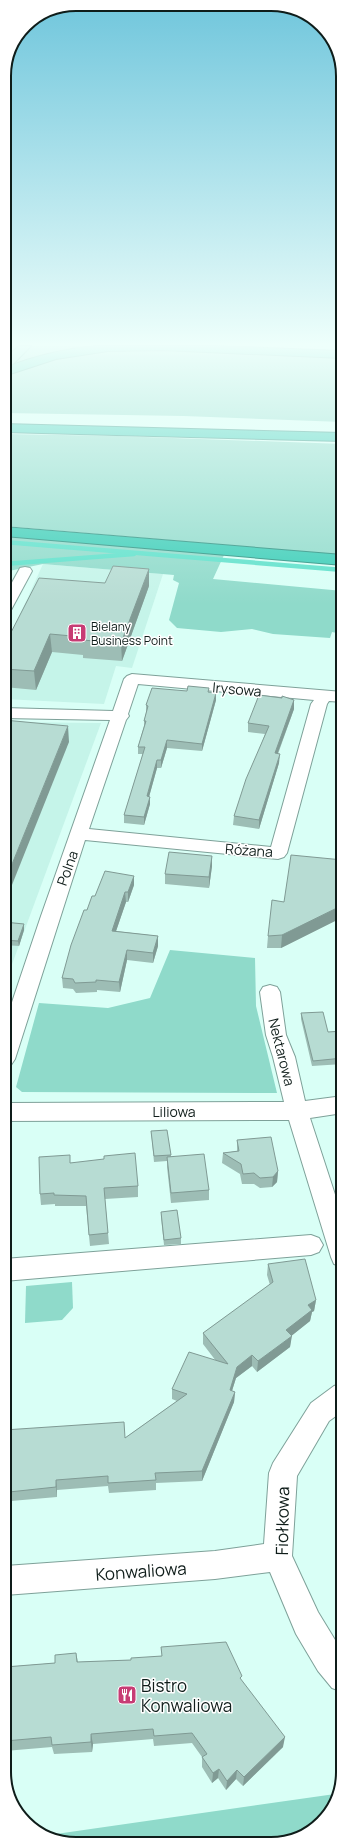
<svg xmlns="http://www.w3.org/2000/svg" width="347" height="1848" font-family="Manrope,sans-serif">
<rect width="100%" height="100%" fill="#d9fff6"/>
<g fill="#c5f4e9">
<path d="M43,564L163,574L132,668L116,666L104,704L4,699V650Z"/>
<path d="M4,722L101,723L4,986Z"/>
</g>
<g fill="#8fdaca">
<path d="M31,346H111L90,347L12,365Z"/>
<path d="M114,350H175L342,357L343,422L184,416L4,413V379C37,358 76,356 114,350Z"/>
<path d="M4,434L117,436L343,444V555L4,526Z"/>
<path d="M4,535L224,555L213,579L343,591V616L337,633L332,632L330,638L273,634L252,629L221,632L177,628L169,620L179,583L173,580L174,575L43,564L4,572Z"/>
<path d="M170,950L255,958L256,1006L277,1093L22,1092L16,1087L39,1003L108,1008L150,998Z"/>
<path d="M72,1282L73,1308L62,1320L25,1323L26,1286Z"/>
<path d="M335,1794L322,1823L280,1843H62L49,1835Z"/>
</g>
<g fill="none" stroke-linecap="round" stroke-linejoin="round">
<g stroke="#5ce0ca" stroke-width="4.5">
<path d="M4,542L343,570"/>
<path d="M4,564L134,554"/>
</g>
<defs>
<g id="street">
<path d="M25,567L30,568L32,571L11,610L9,613L4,614V597L20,568Z"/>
<path d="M132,674L343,692V702L329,701L327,704L287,853L284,857L278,859L85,840L15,1059L11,1065L4,1067V1026L41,916L110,720L4,718V708L113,711L124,679L127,676ZM138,684L314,700L311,704L271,847L89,829L126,720L129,716L128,714Z"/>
<path d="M270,985L277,987L280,992L286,1035L295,1057L305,1101L343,1096V1113L310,1118L343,1219V1267L334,1264L331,1257L289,1120L4,1121V1103L284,1102L273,1057L266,1035L260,992L263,987Z"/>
<path d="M311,1235L319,1238L323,1245L319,1252L311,1255L4,1281V1259Z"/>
<path d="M343,1383V1411L329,1421L297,1476L292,1556L318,1612L343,1653V1692L332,1688L318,1671L296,1634L270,1572L215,1579L5,1595V1566L215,1551L264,1544L269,1473L273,1463L311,1403L334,1386Z"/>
</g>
<path id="primary" d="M19,346H31L8,369L4,370V359Z"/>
<g id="highway">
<path d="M95,346H217L342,351V358L162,350L108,351L56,359L4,376V368C34,356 64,349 95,346Z"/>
<path d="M4,424L343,433V441L4,432Z"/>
<path d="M4,527L343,555V565L4,536Z"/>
</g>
</defs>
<use href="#street" stroke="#7ea199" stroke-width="2"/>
<use href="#primary" stroke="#2a8f7f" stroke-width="2"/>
<use href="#highway" stroke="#2a8f7f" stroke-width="2"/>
<use href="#street" fill="#fff" fill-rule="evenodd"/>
<use href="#primary" fill="#88e0d3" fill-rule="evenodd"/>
<use href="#highway" fill="#39ccb6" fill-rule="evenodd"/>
</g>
<g fill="#9dbdb5">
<path d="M149,586L122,661L83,658V655L52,652L36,690L4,687V646Z"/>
<path d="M187,691L209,692L216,700L202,751L167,748L161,768H157L149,797H150V804L144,825L124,823V815L143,754H138V747L144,726V721L146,713V705Z"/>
<path d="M294,700V709L278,754L279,763L259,829L233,825L234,816L265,734L248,732V723Z"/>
<path d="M212,856V866L209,888L165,884V874Z"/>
<path d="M343,860V917L281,948H267L268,936L284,902Z"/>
<path d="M134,876V885L128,902H126L116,931L158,936V946L153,963L127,960L120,992L97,990V992L76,993L73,989L63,988L62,978L87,910L95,896Z"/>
<path d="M4,922L24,924V930L19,946L4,945Z"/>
<path d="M301,1013L328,1032L343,1031V1064L312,1066L301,1019Z"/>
<path d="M151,1131L171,1155V1157L209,1190V1200L171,1203L167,1167V1161L154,1162Z"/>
<path d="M237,1140L278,1171L277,1182L272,1187L260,1188L254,1184H242L240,1174L222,1163L223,1153L237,1151Z"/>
<path d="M70,1163L138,1186V1197L105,1199L109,1244L90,1246L86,1206H55V1204L41,1205L40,1194Z"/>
<path d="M4,1173L10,1180V1208L4,1209Z"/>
<path d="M161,1212L181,1238V1244L164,1245L161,1217Z"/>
<path d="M268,1264L316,1300L314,1311L312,1312L310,1321L291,1336L290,1347L257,1372L252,1366L236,1378L232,1391L235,1392L234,1402L202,1481L156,1483V1490L109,1493L108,1486L57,1490V1497L11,1501L9,1494H5L4,1430L125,1438L177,1401L172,1399V1389L216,1361L203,1344V1333L270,1285L267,1275Z"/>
<path d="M343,1514V1551L341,1531Z"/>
<path d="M161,1647L241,1680L283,1747L243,1786L236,1779L226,1790L218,1778L212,1783L202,1767V1757L192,1743L154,1746L153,1739L93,1744L92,1752L54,1754L52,1747L5,1751V1667L55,1663L76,1653L78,1662L131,1660L162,1656Z"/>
</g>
<g fill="#809a94">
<path d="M149,569V586L122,661L121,643Z"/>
<path d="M50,634L52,652L36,690L34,671Z"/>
<path d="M216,693V700L202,751V744Z"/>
<path d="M294,700V709L274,763L275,753Z"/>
<path d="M68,726L69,742L4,905V884Z"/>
<path d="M167,740V748L161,768V760Z"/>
<path d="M280,754L279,763L259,829V820Z"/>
<path d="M157,760V768L147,804V796Z"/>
<path d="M150,797V804L144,825V817Z"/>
<path d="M212,856V866L209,888V877Z"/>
<path d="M134,876V885L128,902V892Z"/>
<path d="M125,892L126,902L113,940L112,931Z"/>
<path d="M343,905V917L281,948L282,935Z"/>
<path d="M24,924V930L19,946L18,941Z"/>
<path d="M158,936V946L153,963V953Z"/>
<path d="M127,950V960L120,992L119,982Z"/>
<path d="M278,1171L277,1182L272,1187L273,1177Z"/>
<path d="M9,1173L10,1180V1208L9,1201Z"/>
<path d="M316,1300L314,1311L312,1312L310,1321L285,1341L286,1330L308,1305Z"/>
<path d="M292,1336L290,1347L257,1372L258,1361Z"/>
<path d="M252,1355V1366L236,1378L229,1400L230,1390L237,1367Z"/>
<path d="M235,1392L234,1402L202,1481V1471Z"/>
<path d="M56,1480L57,1490V1497L56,1487Z"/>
<path d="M91,1734L93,1744L92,1752L91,1742Z"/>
<path d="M285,1737L283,1747L243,1786L244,1777Z"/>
<path d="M219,1769L218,1778L212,1783L213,1773Z"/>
<path d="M237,1770L236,1779L226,1790L227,1781Z"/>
</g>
<g fill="#b7dcd3" stroke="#809a94">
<path d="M113,566L149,569L121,643L82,640L83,637L50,634L34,671L4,669V646L39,578L105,583Z"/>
<path d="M188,686L209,688L208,692L216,693L202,744L167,740L161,760H157L147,796L150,797L144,817L124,815L145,747H138L146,721H144L148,706L146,705L152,688L187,691Z"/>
<path d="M259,695L282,698V696L294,700L275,753L280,754L259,820L234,816L246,779L269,726L248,723Z"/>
<path d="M4,720L68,726L4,884Z"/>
<path d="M169,852L212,856L209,877L165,874Z"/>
<path d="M291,855L343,860V905L282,935L268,936L272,900L284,902Z"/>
<path d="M105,871L134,876L128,892H125L112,931L158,936L153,953L127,950L119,982L96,980V982L75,983L73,979L62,978L71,945L84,910H87L92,896H95Z"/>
<path d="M4,922L24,924L18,941L4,940Z"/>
<path d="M323,1012L328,1032L343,1031V1058L313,1061L301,1013Z"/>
<path d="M167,1130L171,1155L154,1156L151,1131Z"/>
<path d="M271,1137L278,1171L273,1177L260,1178L254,1173L243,1174L241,1164L223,1153L239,1151L237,1140Z"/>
<path d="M135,1153L138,1186L104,1188L108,1233L89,1235L86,1196L54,1195V1193L40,1194L39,1157L70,1155V1163L104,1159V1156Z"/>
<path d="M204,1154L209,1190L171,1193L167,1157Z"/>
<path d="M4,1173H9V1201L4,1202Z"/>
<path d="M177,1210L181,1238L164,1240L161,1212Z"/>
<path d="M305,1259L316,1300L308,1305L312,1310L286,1330L292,1336L258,1361L252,1355L237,1367L230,1390L235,1392L202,1471L155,1473L156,1480L108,1483V1476L56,1480V1487L9,1492V1484H5L4,1430L124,1422L125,1438L187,1394L172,1389L189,1352L228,1364L203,1333L273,1282L268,1264Z"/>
<path d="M226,1642L242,1676L240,1678L285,1737L244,1777L237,1770L227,1781L219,1769L213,1773L202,1757L207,1754L192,1733L154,1736L153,1729L91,1734V1742L52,1745L51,1737L5,1741V1667L55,1663V1655L76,1653L77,1662L131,1660V1658L162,1656L161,1647Z"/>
</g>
<linearGradient id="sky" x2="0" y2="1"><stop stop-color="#70c6dc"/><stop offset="0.57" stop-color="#eefffb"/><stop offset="1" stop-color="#eefffb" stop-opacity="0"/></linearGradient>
<rect width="347" height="604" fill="url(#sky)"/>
<defs>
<symbol id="building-square" viewBox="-11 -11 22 22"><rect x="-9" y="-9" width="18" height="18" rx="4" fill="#c73c74" stroke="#fff"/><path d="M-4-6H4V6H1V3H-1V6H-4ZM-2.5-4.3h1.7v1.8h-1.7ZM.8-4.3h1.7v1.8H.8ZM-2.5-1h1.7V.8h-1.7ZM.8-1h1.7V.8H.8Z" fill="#fff"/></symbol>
<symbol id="restaurant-square" viewBox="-11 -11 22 22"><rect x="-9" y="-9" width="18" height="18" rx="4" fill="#c73c74" stroke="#fff"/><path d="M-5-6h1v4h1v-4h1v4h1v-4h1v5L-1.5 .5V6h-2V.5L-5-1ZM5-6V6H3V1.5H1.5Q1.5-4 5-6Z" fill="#fff"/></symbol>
</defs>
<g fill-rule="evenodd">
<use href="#building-square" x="66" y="622" width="22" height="22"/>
<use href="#restaurant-square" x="116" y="1684" width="22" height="22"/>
</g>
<g text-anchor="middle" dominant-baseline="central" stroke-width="3" stroke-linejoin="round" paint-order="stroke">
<g font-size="12" fill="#0f1d1a" stroke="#fff" text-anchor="start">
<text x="91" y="626">Bielany<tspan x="91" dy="14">Business Point</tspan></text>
</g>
<g font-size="14" fill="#0f1d1a" stroke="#fff">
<text transform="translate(237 689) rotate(5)">Irysowa</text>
<text transform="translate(249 850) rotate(4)">Różana</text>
<text transform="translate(67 868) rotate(-70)">Polna</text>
<text transform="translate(282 1052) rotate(76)">Nektarowa</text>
<text x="174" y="1111">Liliowa</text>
</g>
<g font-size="17" fill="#0f1d1a" stroke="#fff">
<text transform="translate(282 1521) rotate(-89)">Fiołkowa</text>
<text transform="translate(141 1571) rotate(-4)">Konwaliowa</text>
</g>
<g font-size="17" fill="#0f1d1a" stroke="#fff" text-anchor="start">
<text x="141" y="1685">Bistro<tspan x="141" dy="20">Konwaliowa</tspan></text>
</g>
</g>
<path d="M0 0H347V1848H0ZM76 11H271A65 65 0 0 1 336 76V1772A65 65 0 0 1 271 1837H76A65 65 0 0 1 11 1772V76A65 65 0 0 1 76 11Z" fill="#fff" fill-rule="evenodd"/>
<path fill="none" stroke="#0f1d1a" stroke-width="2" d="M76 11H271A65 65 0 0 1 336 76V1772A65 65 0 0 1 271 1837H76A65 65 0 0 1 11 1772V76A65 65 0 0 1 76 11Z"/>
</svg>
